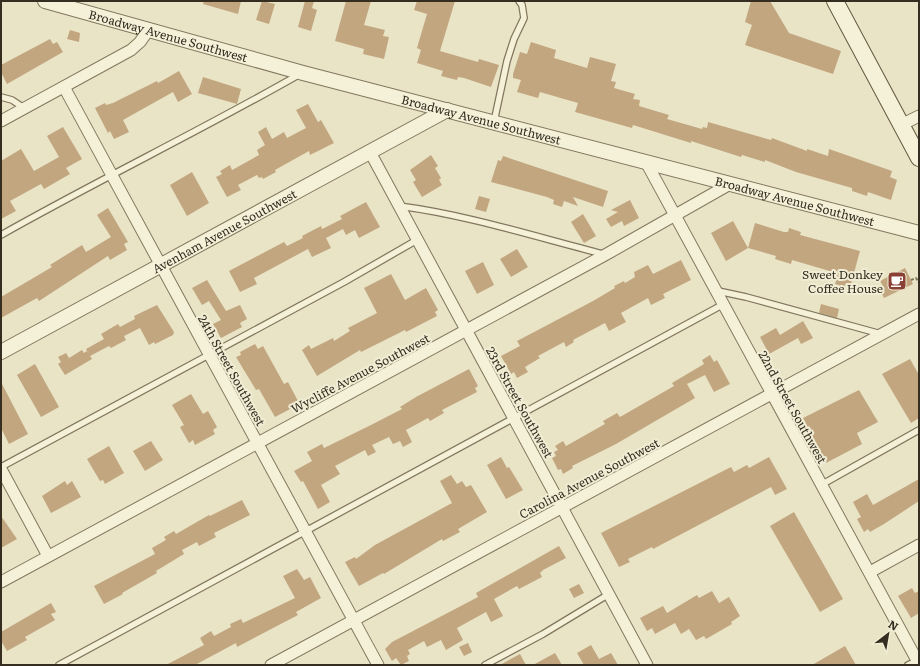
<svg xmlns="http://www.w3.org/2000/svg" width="920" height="666" font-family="Literata,serif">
<rect width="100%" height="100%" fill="#e9e4c6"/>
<g fill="#c2a680">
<path d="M204,1H241L238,14L203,4Z"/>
<path d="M262,1L275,4L269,24L256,20Z"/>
<path d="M305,1H314L312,8L317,10L311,31L298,27Z"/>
<path d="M346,1H371L364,25L385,30L383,36L389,37L384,59L363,54L364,49L335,41Z"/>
<path d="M417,1H455L440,51L478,62L479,59L499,65L491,87L464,78L458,77L457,80L441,76L443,71L417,63L421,50L417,48L427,14L414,10Z"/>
<path d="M751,1H770L789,33L841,51L833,74L745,45L752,25L745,22Z"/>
<path d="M70,30L80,33L79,42L67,39Z"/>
<path d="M50,39L53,44L57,42L63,52L7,84L1,72V65Z"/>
<path d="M531,42L556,50L554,58L587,68L590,57L616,64L611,81L616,82L614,88L635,94L633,99L640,100L639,106L669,115L667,119L702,129L703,127L707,128L708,122L771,140L772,138L807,151V149L828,156L829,149L892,171L890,177L897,180L891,200L868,192L867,196L852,191V188L796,172L765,160V162L742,155L741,157L691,141V143L633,125L632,128L575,112L578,103L540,92L538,98L517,92L521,80L513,78V74L520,52L527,54Z"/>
<path d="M179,71L192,94L178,102L173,92L123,120L129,132L114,139L110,131L108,133L95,108L105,103L106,105L113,103L157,81L158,83Z"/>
<path d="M203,77L241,89L237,104L198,93Z"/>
<path d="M308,104L318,122L321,120L334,143L310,155L309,151L275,170L276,172L263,179L262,177L259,178L257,175L238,185L241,190L227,197L216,177L222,174L220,171L230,165L232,170L234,169L259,155L257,150L265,145L258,132L266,127L272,139L284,132L287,138L306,128L296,110Z"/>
<path d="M63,127L82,159L66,168L70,174L44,189L41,184L10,201L16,211L1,219V161L21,149L34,171L59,157L47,136Z"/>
<path d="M431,155L438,166L435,168L441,178L439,180L442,185L422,197L413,182L416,180L410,170Z"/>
<path d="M503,156L608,191L603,207L573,197L578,206L564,201L562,207L553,204L554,200L547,197L491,182L498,160L501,161Z"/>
<path d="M192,172L209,203L187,216L170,185Z"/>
<path d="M479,196L490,199L486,212L475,209Z"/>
<path d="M630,200L639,218L624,226L622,221L611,227L606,219L618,212L611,210Z"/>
<path d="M366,202L380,227L359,238L355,230L346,235L343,229L326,238L331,248L312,257L308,249L254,278L257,284L240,292L229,271L284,242L287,246L303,238L302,236L321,226L322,229L342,219L340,216Z"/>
<path d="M108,208L128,242L124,244L127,250L110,260L108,256L39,301L37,298L1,318V297L52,267L50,265L82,245L86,252L111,237L97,215Z"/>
<path d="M583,214L596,236L584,243L571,222Z"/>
<path d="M733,221L748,248L755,223L784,232H788L789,228L801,232L800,235L860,251L851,284L846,283L845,287L835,284L836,281L831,280L833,272L792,260L791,264L775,259L776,256L748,248L726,261L711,233Z"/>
<path d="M517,249L528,267L511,277L500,259Z"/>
<path d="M681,260L691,280L663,294L665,298L651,305L648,298L621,313L626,322L609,331L605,323L573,340L574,342L566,347L564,342L538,356L540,358L525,367L528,372L517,378L514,372L511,374L501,356L520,346L517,341L593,301L615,288L614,286L624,281L625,283L635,277L634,272L648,265L653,274Z"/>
<path d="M483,262L494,285L477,294L465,271Z"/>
<path d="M905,268L913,284L884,298L879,288L883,286L880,281Z"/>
<path d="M391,274L405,300L426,288L438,310L435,312L437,316L406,332L405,330L361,352L360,350L317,376L302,350L309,345L311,349L333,338L334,341L350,331L348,328L377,313L364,288Z"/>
<path d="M207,280L226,311L240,305L247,319L240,323L242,327L221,338L213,324L221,320L209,301L202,305L192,288Z"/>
<path d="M821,304L839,309L837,318L819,313Z"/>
<path d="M157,305L174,332L173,335L155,344L154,342L149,345L140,328L124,336L126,340L111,348L109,346L90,356L92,359L65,375L58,364L61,362L58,357L66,353L69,358L82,350L84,353L87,351L90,356L86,349L104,339L101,334L118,324L120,327L135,319L134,316Z"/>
<path d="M803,321L813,338L801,344L798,338L769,354L760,337L776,328L780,335Z"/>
<path d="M255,344L258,349L263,346L284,384L288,382L298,401L293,404L292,408L275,417L259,389L256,390L236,357L241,355L240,352Z"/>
<path d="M710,355L714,362L717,360L730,384L714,392L705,375L687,384L695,398L616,444L572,466L573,468L563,474L561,469L558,470L552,458L556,456L554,452L558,450L555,446L563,441L566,446L605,424L603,421L617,413L620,417L674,386L672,383L704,364L702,360Z"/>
<path d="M910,359L919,375V418L911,423L882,374Z"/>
<path d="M35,364L59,407L41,417L17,375Z"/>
<path d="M469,369L478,386L475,388L477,392L442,410L444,413L430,421L428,418L406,430L412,442L403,447L400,441L393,444L389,437L372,445L376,452L368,456L365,450L335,466L340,474L321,485L330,502L318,509L303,481L301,482L294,471L312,461L307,452L322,444L324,448L371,425L402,409L400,407L416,397Z"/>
<path d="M1,382L28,434L9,444L1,428Z"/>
<path d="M859,390L878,422L857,433L862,444L826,463L803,418Z"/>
<path d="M191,394L203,414L208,411L217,427L213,430L215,434L195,445L193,440L189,443L180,427L184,425L172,405Z"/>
<path d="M151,441L163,460L145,471L133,451Z"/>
<path d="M109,446L124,473L105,484L103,480L100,481L87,459Z"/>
<path d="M501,457L507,468L509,467L523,490L506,499L487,465Z"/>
<path d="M769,457L787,489L775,495L771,487L653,549L652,547L628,559L630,562L619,567L601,533L731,467L734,472L747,465L749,468Z"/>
<path d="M451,475L457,484L462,481L466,487L471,485L487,512L458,529L460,532L443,541L442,539L384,574L383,573L359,586L345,562L355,557L356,559L375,545L452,503L440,481Z"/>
<path d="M919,479V501L884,524L870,532L868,529L864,532L857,519L861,517L853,502L867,494L873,505Z"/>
<path d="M65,481L67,485L72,481L81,497L51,513L42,496Z"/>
<path d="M242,500L250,515L214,533L216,537L199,546L197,542L182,550L184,554L156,571L157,573L122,593L123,594L104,604L94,586L155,554L152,548L166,540L164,537L174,531L176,534L209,515L210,516Z"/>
<path d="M794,512L843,599L820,612L770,526Z"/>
<path d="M1,516L17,539L1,548Z"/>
<path d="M559,546L566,558L543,570L540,573L542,577L519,589L517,586L494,599L503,616L491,622L486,612L457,628L463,640L446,650L441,640L427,647L424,641L408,650L410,654L407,656L409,661L401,665L396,658L392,661L385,649L392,642L478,597L476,593Z"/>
<path d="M297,569L304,580L310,577L321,598L296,612L298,615L237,647L236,643L195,665H166L204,645L200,638L211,631L214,636L231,627L230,624L241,619L243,623L295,598L283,576Z"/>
<path d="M579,584L584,593L574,598L569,589Z"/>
<path d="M912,588L915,593L919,591V613L911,618L898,596Z"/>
<path d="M712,591L719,603L729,597L740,616L731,622L732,624L706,639L704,636L696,640L689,629L681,634L675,623L655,634L652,628L647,631L640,618L663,606L667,613L697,595L699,598Z"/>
<path d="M51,603L56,612L51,614L55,620L25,637L27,640L7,651L1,641V632Z"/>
<path d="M468,643L472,652L464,656L459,647Z"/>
<path d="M591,645L599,659L611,653L618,665H584L577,653Z"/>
<path d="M845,646L856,665H812Z"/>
<path d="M555,653L562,665H533Z"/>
<path d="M520,654L526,665H500Z"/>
</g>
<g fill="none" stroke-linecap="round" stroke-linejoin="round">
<defs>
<g id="service">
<path d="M1,97L12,100L24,108"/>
<path d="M494,122L507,61L514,39L524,18L522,5L519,1"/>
<path d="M399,206C468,215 536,237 603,254"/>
<path d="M1,235C100,179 202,130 300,74"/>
<path d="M718,291L746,297L881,334"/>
<path d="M1,467L344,282L417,240"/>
<path d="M821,485L919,430"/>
<path d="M59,665L722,305"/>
<path d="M485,665L543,634L609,594"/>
<path d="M908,665L919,660"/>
</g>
<g id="minor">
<path d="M64,87L378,665"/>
<path d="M1,121L131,50L140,42L149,29"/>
<path d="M901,125L919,116"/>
<path d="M370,152L647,665"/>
<path d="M646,162L919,664"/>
<path d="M1,469L48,556"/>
<path d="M870,572L919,545"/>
<path d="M1,582L605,255L730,184"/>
<path d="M271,665L919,314"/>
</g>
<g id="tertiary">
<path id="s1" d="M45,1L303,73L919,233"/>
<path id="s2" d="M1,352L447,110"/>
</g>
<path id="secondary" d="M835,1L919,158"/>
</defs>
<use href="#service" stroke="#82775e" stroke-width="8"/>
<use href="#minor" stroke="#82775e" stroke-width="13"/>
<use href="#tertiary" stroke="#82775e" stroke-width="16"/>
<use href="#secondary" stroke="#645841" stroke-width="18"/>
<g stroke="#82775e" stroke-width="2" stroke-dasharray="3 2" stroke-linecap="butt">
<path d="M911,280L916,278L919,283"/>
<path d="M881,286V287"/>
</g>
<use href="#service" stroke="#f5f0d8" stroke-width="5.5"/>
<use href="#minor" stroke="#f5f0d8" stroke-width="11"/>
<use href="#tertiary" stroke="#f5f0d8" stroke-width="14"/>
<use href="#secondary" stroke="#f5f0d8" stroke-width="16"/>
</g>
<defs>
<symbol id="cafe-square" viewBox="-11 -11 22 22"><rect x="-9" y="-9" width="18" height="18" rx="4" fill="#8a4135" stroke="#f1edd4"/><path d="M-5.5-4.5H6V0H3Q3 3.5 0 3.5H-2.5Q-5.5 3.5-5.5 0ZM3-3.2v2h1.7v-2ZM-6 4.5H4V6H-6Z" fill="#fff"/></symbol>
</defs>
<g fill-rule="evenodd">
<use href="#cafe-square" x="886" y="270" width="22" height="22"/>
</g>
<g text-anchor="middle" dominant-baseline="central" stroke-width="4" stroke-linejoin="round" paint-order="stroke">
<g font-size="12" fill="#342d20" stroke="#f1edd4">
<text stroke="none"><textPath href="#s1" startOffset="128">Broadway Avenue Southwest</textPath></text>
<text stroke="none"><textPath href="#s1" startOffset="452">Broadway Avenue Southwest</textPath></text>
<text stroke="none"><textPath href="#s1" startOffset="776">Broadway Avenue Southwest</textPath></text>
<text stroke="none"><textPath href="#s2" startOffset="254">Avenham Avenue Southwest</textPath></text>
<text transform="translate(232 370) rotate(61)">24th Street Southwest</text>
<text transform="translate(360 373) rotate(-28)">Wycliffe Avenue Southwest</text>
<text transform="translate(520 402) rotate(61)">23rd Street Southwest</text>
<text transform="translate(793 407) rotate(61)">22nd Street Southwest</text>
<text transform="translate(589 478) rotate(-28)">Carolina Avenue Southwest</text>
</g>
<g font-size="12" fill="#342d20" stroke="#f1edd4" text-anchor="end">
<text x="883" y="274">Sweet Donkey<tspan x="883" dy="14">Coffee House</tspan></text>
</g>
</g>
<rect width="920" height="666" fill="none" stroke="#342d20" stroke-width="4"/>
<g transform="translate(888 634) rotate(31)" stroke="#f1edd4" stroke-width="3" paint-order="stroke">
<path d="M0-3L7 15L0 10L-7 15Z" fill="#342d20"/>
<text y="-6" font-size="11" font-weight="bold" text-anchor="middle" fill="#342d20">N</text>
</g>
</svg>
